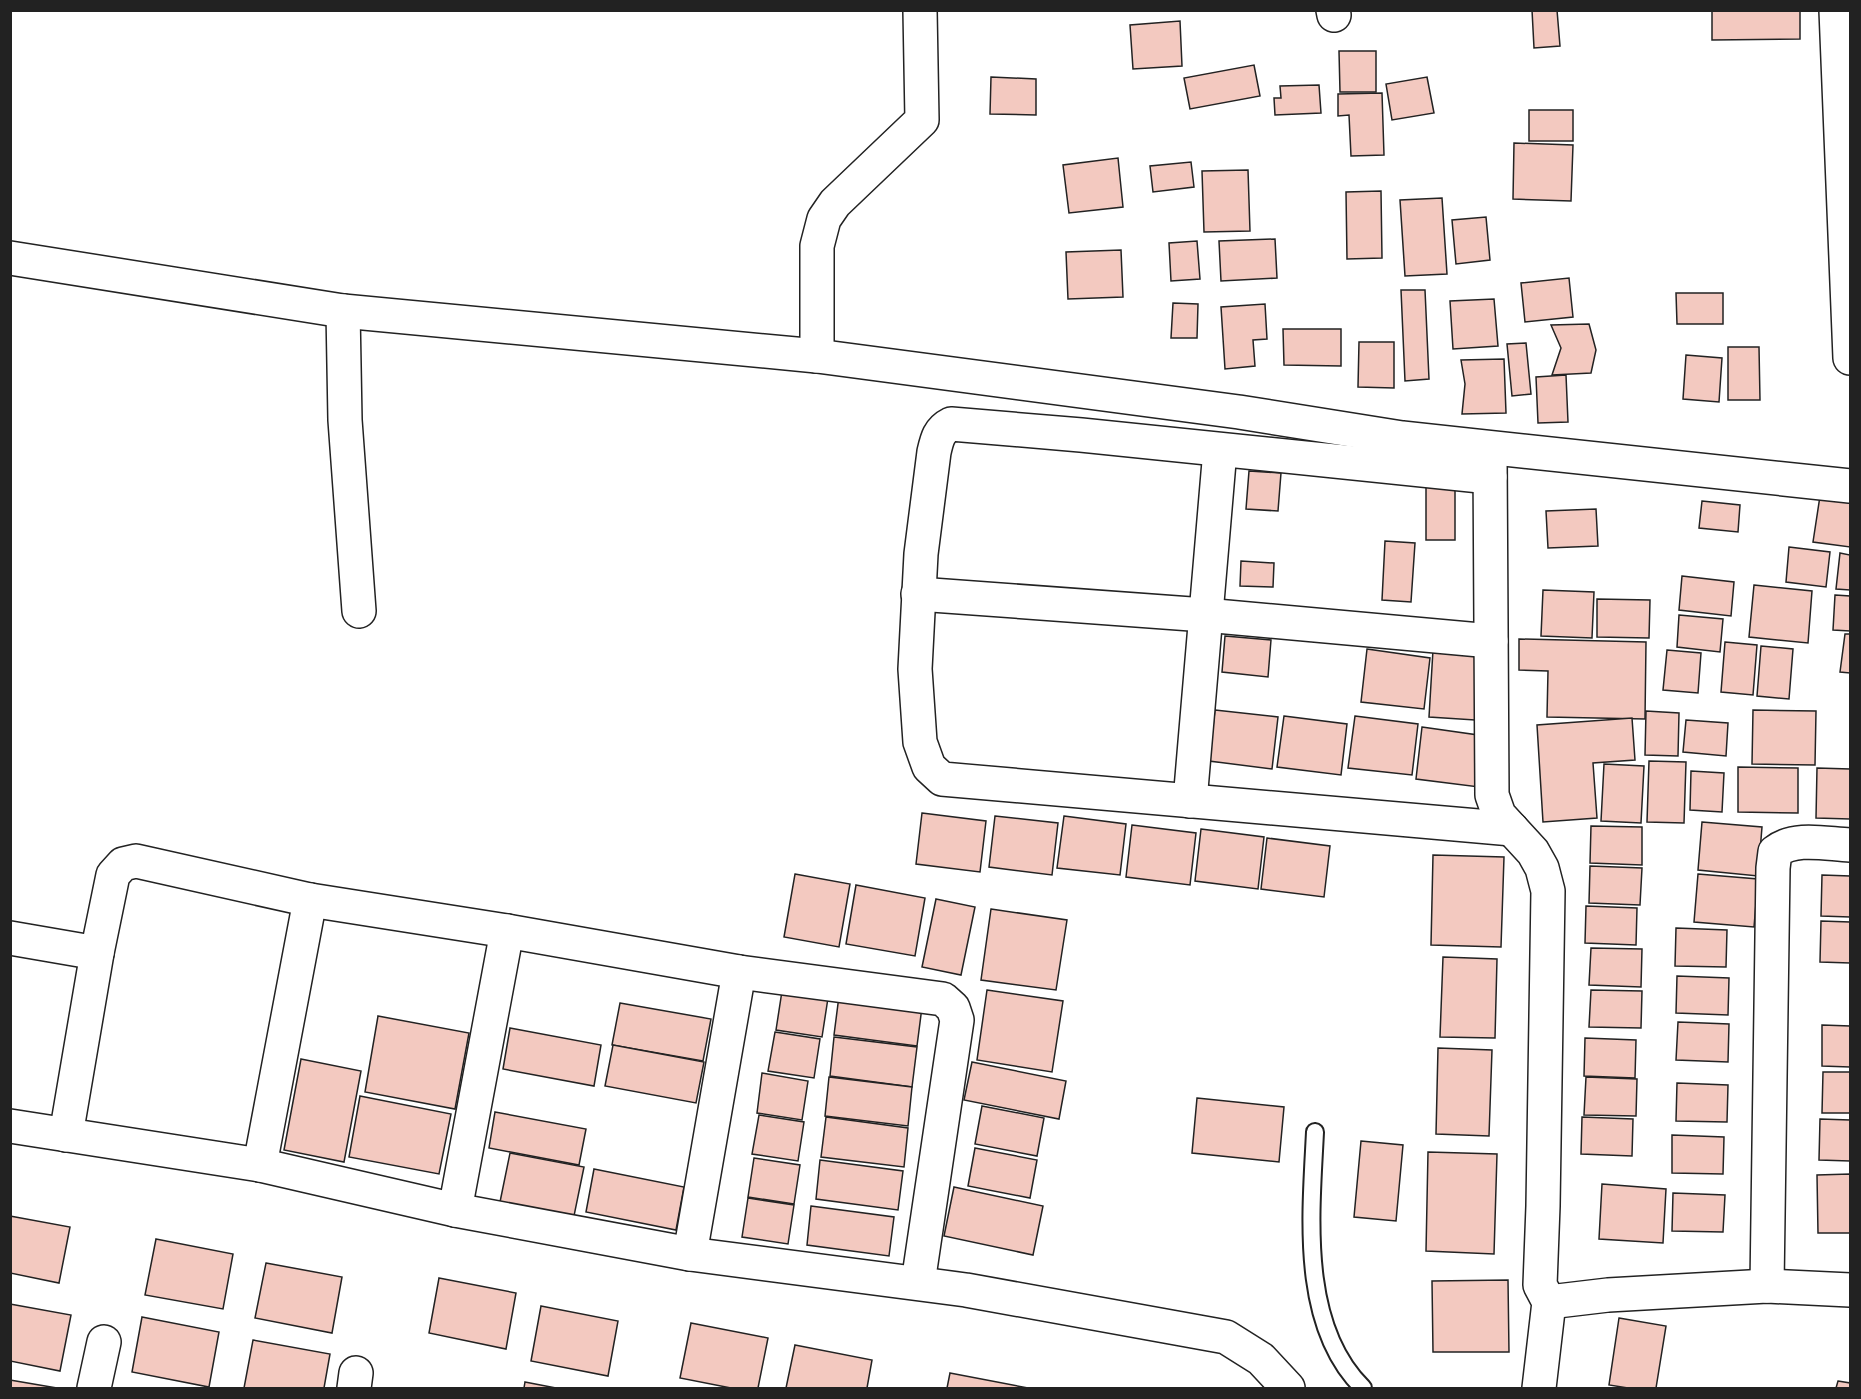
<svg xmlns="http://www.w3.org/2000/svg" width="1861" height="1399" font-family="'Titillium Web',sans-serif">
<rect width="100%" height="100%" fill="#fff"/>
<g fill="#f3c9c0" stroke="#222" stroke-width="1.5">
<path d="M1532,10H1557L1560,46L1534,48Z"/>
<path d="M1712,10H1800V39L1712,40Z"/>
<path d="M1180,21L1182,66L1133,69L1130,25Z"/>
<path d="M1339,51H1376V92H1340Z"/>
<path d="M1254,65L1260,96L1190,109L1184,78Z"/>
<path d="M991,77L1036,79V115L990,114Z"/>
<path d="M1427,77L1434,113L1392,120L1386,84Z"/>
<path d="M1319,85L1321,113L1275,115L1274,98H1281L1280,86Z"/>
<path d="M1382,93L1384,155L1351,156L1349,115L1338,116V94Z"/>
<rect x="1529" y="110" width="44" height="31"/>
<path d="M1514,143L1573,145L1571,201L1513,199Z"/>
<path d="M1118,158L1123,207L1069,213L1063,165Z"/>
<path d="M1191,162L1194,187L1153,192L1150,166Z"/>
<path d="M1248,170L1250,231L1204,232L1202,171Z"/>
<path d="M1381,191L1382,258L1347,259L1346,192Z"/>
<path d="M1442,198L1447,274L1405,276L1400,200Z"/>
<path d="M1486,217L1490,260L1456,264L1452,220Z"/>
<path d="M1275,239L1277,278L1221,281L1219,241Z"/>
<path d="M1197,241L1200,279L1171,281L1169,243Z"/>
<path d="M1121,250L1123,297L1068,299L1066,252Z"/>
<path d="M1569,278L1573,317L1525,322L1521,283Z"/>
<path d="M1401,290H1425L1429,379L1405,381Z"/>
<path d="M1676,293H1723V324H1677Z"/>
<path d="M1494,299L1498,346L1453,349L1450,301Z"/>
<path d="M1173,303L1198,304L1197,338H1171Z"/>
<path d="M1265,304L1267,339L1253,340L1255,366L1225,369L1221,307Z"/>
<path d="M1589,324L1596,350L1591,373L1552,375L1561,348L1551,325Z"/>
<path d="M1283,329H1341V366L1284,365Z"/>
<path d="M1359,342H1394V388L1358,387Z"/>
<path d="M1526,343L1531,394L1512,396L1507,344Z"/>
<path d="M1728,347H1759L1760,400H1728Z"/>
<path d="M1686,355L1722,358L1719,402L1683,399Z"/>
<path d="M1504,359L1506,413L1462,414L1465,384L1461,360Z"/>
<path d="M1566,375L1568,422L1538,423L1536,377Z"/>
<path d="M1249,471L1281,473L1278,511L1246,509Z"/>
<rect x="1426" y="485" width="29" height="55"/>
<path d="M1820,496L1850,501V547L1813,542Z"/>
<path d="M1702,501L1740,505L1738,532L1699,528Z"/>
<path d="M1596,509L1598,546L1548,548L1546,511Z"/>
<path d="M1385,541L1415,543L1411,602L1382,600Z"/>
<path d="M1789,547L1830,552L1826,587L1786,582Z"/>
<path d="M1840,553L1850,555V590L1836,589Z"/>
<path d="M1241,561L1274,563L1273,587L1240,586Z"/>
<path d="M1682,576L1734,582L1731,616L1679,610Z"/>
<path d="M1754,585L1812,591L1808,643L1749,637Z"/>
<path d="M1543,590L1594,592L1592,638L1541,636Z"/>
<path d="M1835,595L1850,596V631L1833,630Z"/>
<path d="M1597,599L1650,600L1649,638L1597,637Z"/>
<path d="M1679,615L1723,619L1720,652L1677,647Z"/>
<path d="M1845,634H1850V673L1840,672Z"/>
<path d="M1225,636L1271,640L1268,677L1222,672Z"/>
<path d="M1519,639L1646,642L1645,719L1547,717L1548,671L1519,670Z"/>
<path d="M1725,642L1757,645L1753,695L1721,692Z"/>
<path d="M1761,646L1793,649L1789,699L1757,696Z"/>
<path d="M1367,649L1430,658L1424,709L1361,702Z"/>
<path d="M1433,650L1479,653L1475,720L1429,717Z"/>
<path d="M1667,650L1701,653L1698,693L1663,690Z"/>
<path d="M1215,710L1278,717L1272,769L1209,761Z"/>
<path d="M1753,710L1816,711L1815,765L1752,764Z"/>
<path d="M1646,711L1679,713L1678,756L1645,755Z"/>
<path d="M1284,716L1347,724L1341,775L1277,767Z"/>
<path d="M1355,716L1418,724L1412,775L1348,768Z"/>
<path d="M1632,718L1635,760L1593,763L1597,818L1543,822L1537,725Z"/>
<path d="M1686,720L1728,723L1726,756L1683,752Z"/>
<path d="M1422,727L1485,736L1479,787L1416,779Z"/>
<path d="M1649,761L1686,762L1684,823L1647,822Z"/>
<path d="M1604,764L1644,766L1641,823L1601,821Z"/>
<path d="M1738,767L1798,768V813L1738,812Z"/>
<path d="M1817,768L1850,769V819L1816,818Z"/>
<path d="M1691,771L1724,773L1722,812L1690,810Z"/>
<path d="M922,813L986,821L980,872L916,864Z"/>
<path d="M995,816L1058,823L1052,875L989,867Z"/>
<path d="M1064,816L1126,824L1120,875L1057,868Z"/>
<path d="M1702,822L1762,827L1758,876L1698,870Z"/>
<path d="M1132,825L1196,833L1190,885L1126,877Z"/>
<path d="M1591,826L1642,827V865L1590,863Z"/>
<path d="M1201,829L1264,837L1258,889L1195,881Z"/>
<path d="M1267,838L1330,846L1324,897L1261,889Z"/>
<path d="M1433,855L1504,857L1501,947L1431,945Z"/>
<path d="M1590,866L1642,868L1640,905L1589,903Z"/>
<path d="M795,874L850,884L839,947L784,937Z"/>
<path d="M1698,874L1758,879L1754,927L1694,922Z"/>
<path d="M1822,875L1850,876V917L1821,916Z"/>
<path d="M856,885L925,898L915,956L846,944Z"/>
<path d="M936,899L975,907L961,975L922,967Z"/>
<path d="M1586,906L1637,908L1636,945L1585,943Z"/>
<path d="M991,909L1067,920L1056,990L981,980Z"/>
<path d="M1821,921L1850,922V963L1820,962Z"/>
<path d="M1676,928L1727,930L1726,967L1675,966Z"/>
<path d="M1591,948L1642,949L1641,987L1589,985Z"/>
<path d="M1443,957L1497,959L1495,1038L1440,1037Z"/>
<path d="M1677,976L1729,978L1728,1015L1676,1013Z"/>
<path d="M987,990L1063,1001L1052,1072L977,1060Z"/>
<path d="M1591,990L1642,991L1641,1028L1589,1027Z"/>
<path d="M782,991L828,998L822,1037L776,1030Z"/>
<path d="M839,996L922,1007L917,1046L834,1035Z"/>
<path d="M620,1003L711,1019L703,1061L612,1045Z"/>
<path d="M378,1016L469,1033L455,1109L365,1092Z"/>
<path d="M1678,1022L1729,1024L1728,1062L1676,1060Z"/>
<path d="M1822,1025L1850,1026V1067L1822,1066Z"/>
<path d="M510,1028L601,1045L594,1086L503,1069Z"/>
<path d="M775,1032L820,1039L814,1078L768,1071Z"/>
<path d="M834,1037L917,1047L912,1087L830,1076Z"/>
<path d="M1585,1038L1636,1040L1635,1078L1584,1076Z"/>
<path d="M613,1045L704,1062L696,1103L605,1086Z"/>
<path d="M1438,1048L1492,1050L1489,1136L1436,1134Z"/>
<path d="M301,1059L361,1071L344,1162L284,1150Z"/>
<path d="M972,1062L1066,1081L1059,1119L964,1100Z"/>
<path d="M1823,1072H1850V1113H1822Z"/>
<path d="M762,1073L808,1081L802,1120L757,1113Z"/>
<path d="M829,1077L912,1087L908,1126L825,1116Z"/>
<path d="M1586,1077L1637,1079L1636,1116L1584,1115Z"/>
<path d="M1677,1083L1728,1085L1727,1122L1676,1121Z"/>
<path d="M360,1096L451,1114L439,1174L349,1157Z"/>
<path d="M1197,1098L1284,1107L1279,1162L1192,1153Z"/>
<path d="M982,1106L1044,1118L1037,1156L975,1144Z"/>
<path d="M495,1112L586,1129L579,1165L489,1148Z"/>
<path d="M759,1115L804,1122L798,1161L752,1154Z"/>
<path d="M826,1117L908,1128L904,1167L821,1157Z"/>
<path d="M1582,1117L1633,1119L1632,1156L1581,1154Z"/>
<path d="M1820,1119L1850,1120V1161L1819,1160Z"/>
<path d="M1672,1135L1724,1137L1723,1174L1672,1173Z"/>
<path d="M1361,1141L1403,1145L1396,1221L1354,1217Z"/>
<path d="M975,1148L1037,1160L1030,1198L968,1186Z"/>
<path d="M1428,1152L1497,1154L1494,1254L1426,1251Z"/>
<path d="M510,1153L584,1167L574,1216L500,1202Z"/>
<path d="M754,1158L800,1165L794,1204L748,1197Z"/>
<path d="M820,1160L903,1171L898,1210L816,1199Z"/>
<path d="M594,1169L684,1187L676,1230L586,1212Z"/>
<path d="M1850,1174V1233H1818L1817,1175Z"/>
<path d="M1602,1184L1666,1189L1663,1243L1599,1239Z"/>
<path d="M954,1187L1043,1206L1033,1255L944,1236Z"/>
<path d="M1673,1193L1725,1195L1723,1232L1672,1231Z"/>
<path d="M748,1198L794,1205L788,1244L742,1237Z"/>
<path d="M811,1206L894,1217L889,1256L807,1245Z"/>
<path d="M10,1216L70,1227L59,1283L10,1273Z"/>
<path d="M156,1239L233,1254L223,1309L145,1295Z"/>
<path d="M266,1263L342,1277L332,1333L255,1318Z"/>
<path d="M439,1278L516,1293L506,1349L429,1333Z"/>
<path d="M1508,1280L1509,1352H1433L1432,1281Z"/>
<path d="M10,1304L71,1315L60,1371L10,1361Z"/>
<path d="M541,1306L618,1321L608,1376L531,1361Z"/>
<path d="M142,1317L219,1332L209,1387L132,1372Z"/>
<path d="M1619,1318L1666,1326L1656,1388H1628L1609,1385Z"/>
<path d="M691,1323L768,1338L758,1388H731L680,1378Z"/>
<path d="M253,1340L330,1354L324,1388H244Z"/>
<path d="M795,1345L872,1360L867,1388H786Z"/>
<path d="M950,1373L1028,1388H947Z"/>
<path d="M10,1380L57,1388H10Z"/>
<path d="M1838,1381L1850,1383V1388H1836Z"/>
<path d="M525,1382L556,1388H524Z"/>
</g>
<g fill="none" stroke-linecap="round" stroke-linejoin="round">
<defs>
<path id="service" d="M1315,1132C1311,1214 1299,1325 1363,1388"/>
<g id="minor">
<path d="M1333,10L1334,15"/>
<path d="M1836,10L1850,358"/>
<path d="M10,258L343,311L817,356L1239,412L1402,438L1850,486"/>
<path d="M343,311L345,420L359,611"/>
<path d="M817,356V246L824,219L835,203L922,120L920,10"/>
<path d="M1490,456L1492,795L1499,815L1533,852L1542,868L1548,891L1543,1206L1540,1285L1549,1302L1539,1388"/>
<path d="M1490,477L1081,435L951,424C939,430 937,439 934,452L921,554L915,669L920,742L929,767L942,779L1512,829"/>
<path d="M918,594L1205,615L1491,641"/>
<path d="M1190,801L1220,450"/>
<path d="M10,938L97,953"/>
<path d="M10,1126L260,1165L455,1210L690,1254L966,1290L1226,1337L1261,1359L1288,1388"/>
<path d="M66,1135L97,953L113,875L123,864L136,861L310,900L507,931L739,972L943,999L953,1008L957,1020L918,1283"/>
<path d="M260,1165L310,900"/>
<path d="M455,1210L507,931"/>
<path d="M690,1254L739,972"/>
<path d="M1767,1286L1773,868L1775,852C1795,836 1826,844 1850,845"/>
<path d="M1549,1302L1608,1295L1767,1286L1850,1290"/>
<path d="M94,1388L104,1342"/>
<path d="M354,1388L356,1373"/>
</g>
</defs>
<use href="#service" stroke="#222" stroke-width="20"/>
<use href="#minor" stroke="#222" stroke-width="36"/>
<use href="#service" stroke="#fff" stroke-width="16"/>
<use href="#minor" stroke="#fff" stroke-width="33"/>
</g>
<rect width="1861" height="1399" fill="none" stroke="#222222" stroke-width="24"/>
</svg>
